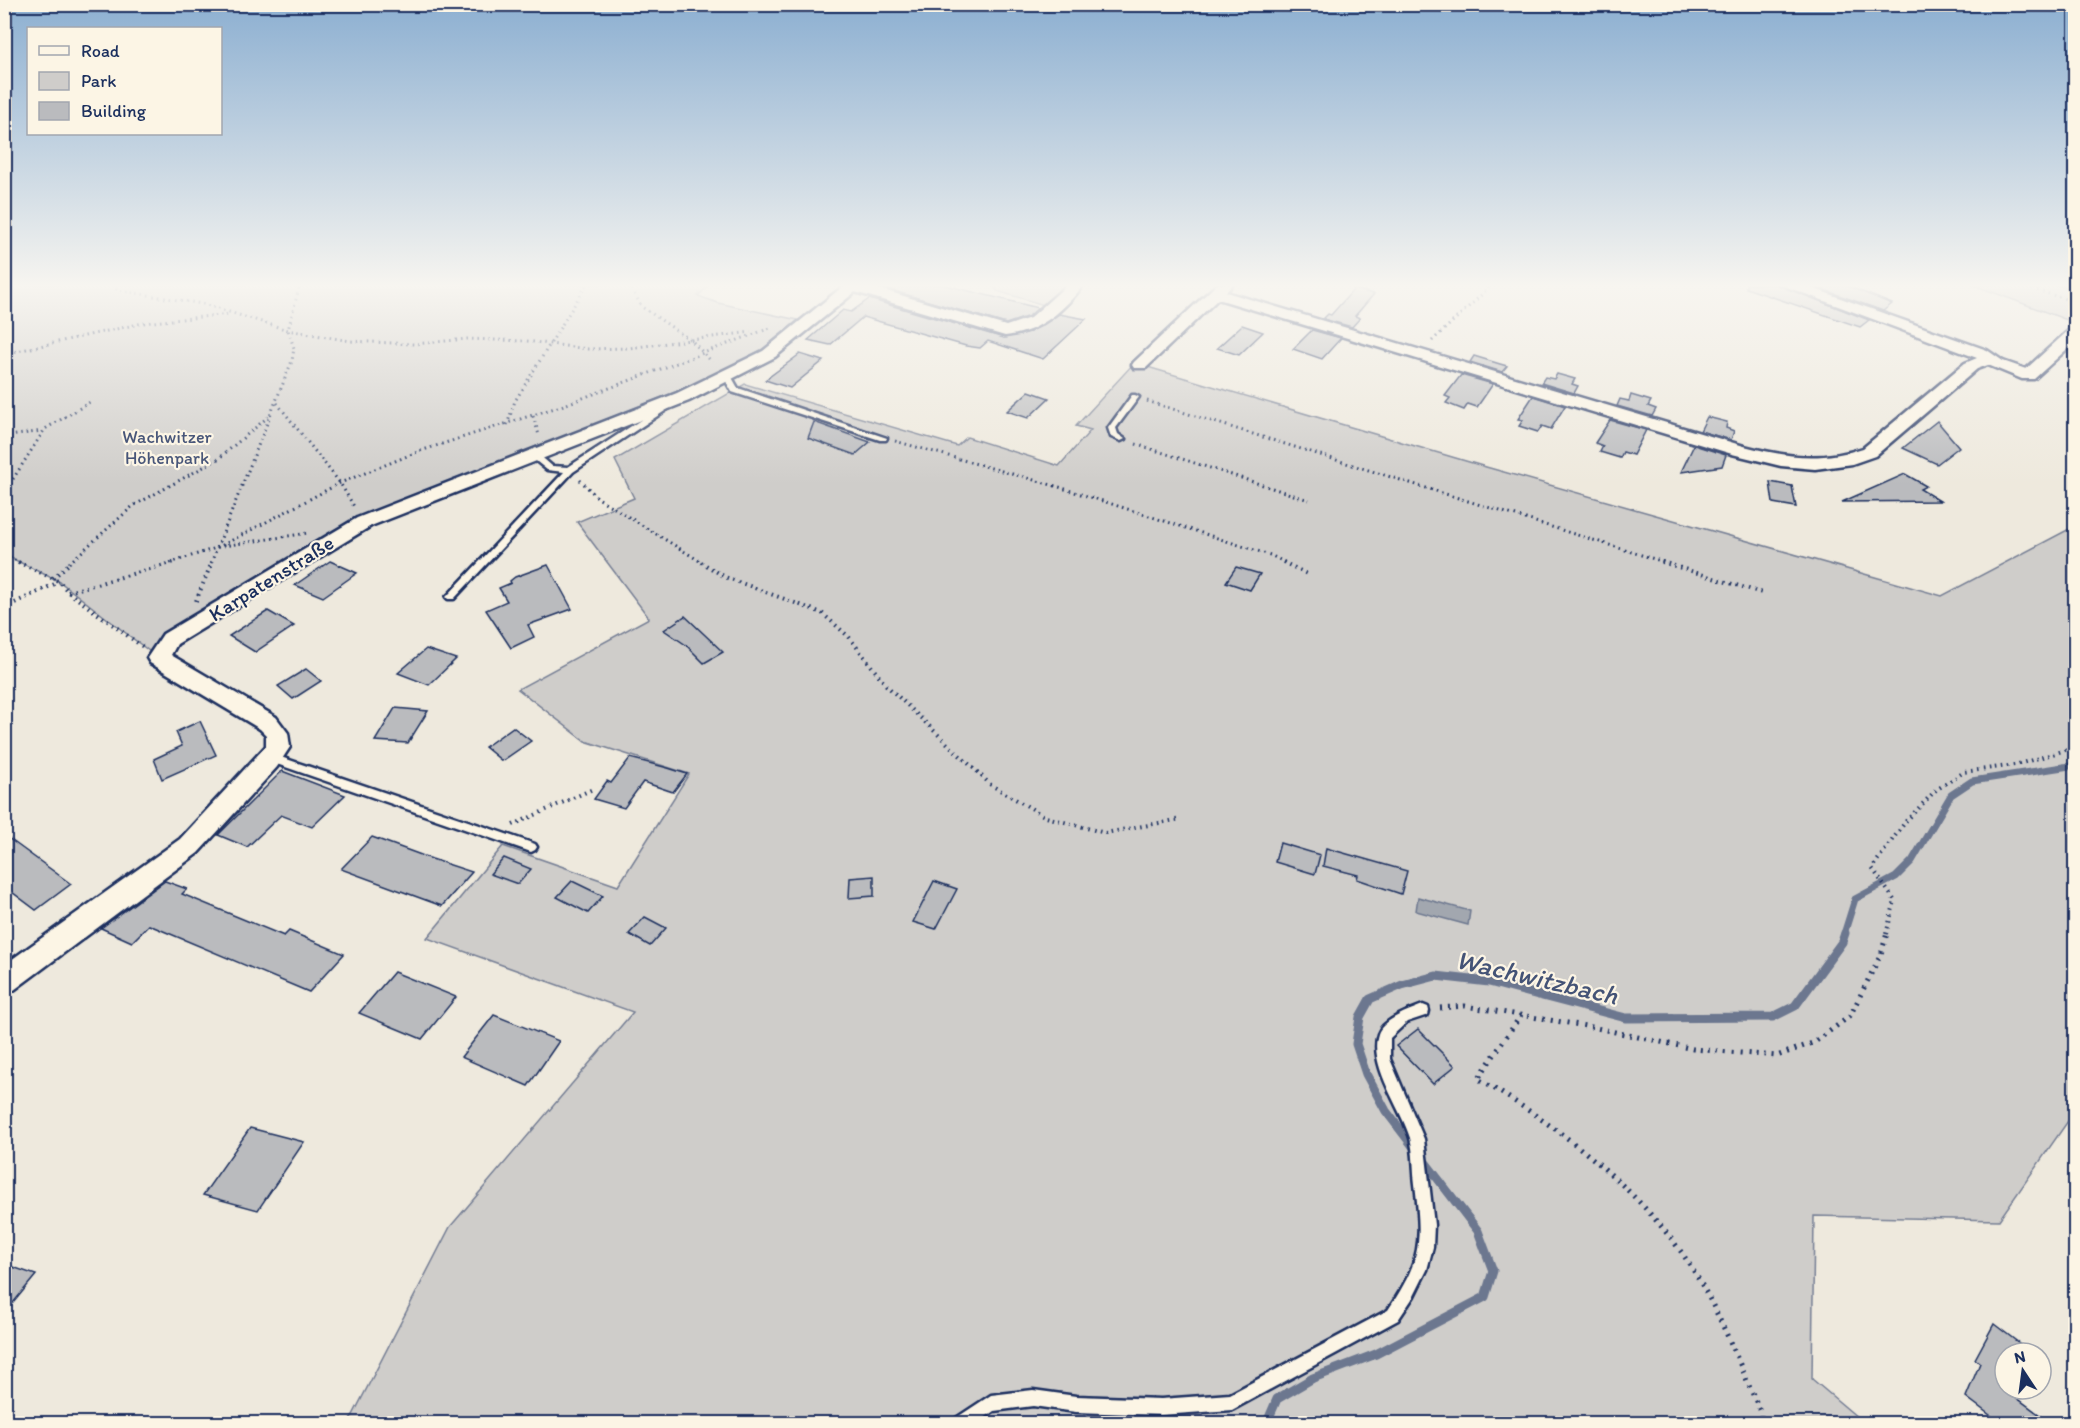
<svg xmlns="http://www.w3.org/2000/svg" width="2080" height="1428" font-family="Itim,sans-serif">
<rect width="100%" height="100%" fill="#eee9dd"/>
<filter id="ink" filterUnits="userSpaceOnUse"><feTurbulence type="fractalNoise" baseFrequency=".0167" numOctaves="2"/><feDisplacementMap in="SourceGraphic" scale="12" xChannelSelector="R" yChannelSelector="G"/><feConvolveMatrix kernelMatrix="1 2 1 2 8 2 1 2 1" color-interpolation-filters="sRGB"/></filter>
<g filter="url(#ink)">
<g fill="#cfcdca" stroke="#757e94" stroke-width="1.5">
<path d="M5,284H710L698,296L718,303L798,320L763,349L708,379L382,508L334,530L170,639L158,658L60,582L5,555Z"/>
<path d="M992,284H1067L1044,305L997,291Z"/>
<path d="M1971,284H2075V323Z"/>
<path d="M1134,363L1486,467L1942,596L2075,526V1111L1999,1220L1814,1216L1812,1379L1864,1423L346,1424L353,1415L450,1227L633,1012L427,938L503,846L618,886L689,774L585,741L518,689L649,618L577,522L634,498L615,460L745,384L957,446L967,437L1059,466L1091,430L1076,426Z"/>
</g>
<path fill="#a2a7af" stroke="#6c778f" stroke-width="1.5" d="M1418,897L1470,911L1468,925L1416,911Z"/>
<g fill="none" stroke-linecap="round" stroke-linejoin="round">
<path stroke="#6c778f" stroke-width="5" d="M2059,284L2076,289"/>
<path stroke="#6c778f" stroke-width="7" d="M1844,934L1855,899L1896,877L1912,861L1951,795L1972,781L2076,765"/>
<path stroke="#6c778f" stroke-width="9" d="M1260,1424L1268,1420L1277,1399L1313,1378L1376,1354L1485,1297L1493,1271L1478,1231L1386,1111L1366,1074L1356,1044L1360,1017L1370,999L1402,985L1436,976L1489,982L1626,1018L1773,1017L1795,1006L1842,942L1845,933"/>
</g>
<g fill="#babbbe" stroke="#1b2f5e" stroke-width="1.5">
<path d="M892,284H941L1038,308L1029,316L1006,324L887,289Z"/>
<path d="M1746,284H1777L1869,320L1860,327L1746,288Z"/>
<path d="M1808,284H1843L1892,304L1883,311Z"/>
<path d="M1354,289L1374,294L1355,316L1360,318L1352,327L1323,319L1328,314L1331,315Z"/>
<path d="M869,299L1004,338L1030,332L1059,314L1086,319L1043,359L988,341L980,348L966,346L863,317L830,345L808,340L843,310L851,312Z"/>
<path d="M1242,325L1263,332L1239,355L1217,348Z"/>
<path d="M1312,330L1341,338L1322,359L1293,349Z"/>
<path d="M800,354L823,361L790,388L765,380Z"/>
<path d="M1474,356L1500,364L1507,366L1502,372L1470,362Z"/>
<path d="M1557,374L1575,379L1572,384L1578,386L1574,393L1541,383L1545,377L1554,379Z"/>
<path d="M1461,375L1493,384L1477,407L1468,404L1464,410L1446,403L1450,398L1445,396Z"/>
<path d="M1029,391L1049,398L1028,418L1007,411Z"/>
<path d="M1631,395L1651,401L1648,406L1656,409L1652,416L1617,406L1620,399L1629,401Z"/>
<path d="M1533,396L1565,406L1551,429L1542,426L1538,432L1519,426L1523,420L1518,419Z"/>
<path d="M1707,417L1727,422L1726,428L1734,431L1731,440L1700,431Z"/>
<path d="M1610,420L1646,430L1633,455L1623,452L1620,458L1600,452L1603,446L1595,443Z"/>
<path d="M1937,421L1959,447L1937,464L1903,448Z"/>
<path d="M814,422L870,442L855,455L808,438Z"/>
<path d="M1694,445L1726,455L1722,466L1681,472Z"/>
<path d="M1905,474L1926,486L1920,489L1940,501L1842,502Z"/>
<path d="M1770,482L1792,486L1796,507L1773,503Z"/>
<path d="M330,561L357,573L323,597L295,585Z"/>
<path d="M548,565L572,609L528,625L534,637L511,648L486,610L507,601L499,588L511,583L510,581L515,577Z"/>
<path d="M1236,567L1260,574L1250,590L1226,582Z"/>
<path d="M268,611L294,626L255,652L229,636Z"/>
<path d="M685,616L723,652L704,663L686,645L664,630Z"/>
<path d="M426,649L456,659L429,685L398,673Z"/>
<path d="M306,669L321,681L293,699L278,686Z"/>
<path d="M395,708L428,711L408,743L375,741Z"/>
<path d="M200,721L216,755L162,779L154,759L182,746L176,732Z"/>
<path d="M513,727L531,741L502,761L485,747Z"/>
<path d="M630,758L668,768L687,774L673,792L643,782L624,808L594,799L607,781L611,783Z"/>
<path d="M282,771L345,795L312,827L281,815L247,847L218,835Z"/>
<path d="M4,835L71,884L36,910L4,886Z"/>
<path d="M372,837L432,859L472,872L442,906L341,869Z"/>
<path d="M1280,843L1320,855L1315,874L1275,862Z"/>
<path d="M1326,848L1407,871L1401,894L1357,879L1358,875L1323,866Z"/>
<path d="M504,858L531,869L518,884L490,874Z"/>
<path d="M874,876V896L849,898L850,878Z"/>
<path d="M165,881L187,889L182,894L284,936L289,931L344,954L309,992L149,925L132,942L101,928Z"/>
<path d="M572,881L603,896L588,913L557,897Z"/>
<path d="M934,881L957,889L936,929L913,922Z"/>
<path d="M645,917L666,928L650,946L629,934Z"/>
<path d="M394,972L456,997L422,1039L359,1013Z"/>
<path d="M494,1015L559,1041L528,1086L461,1057Z"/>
<path d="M1418,1029L1455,1066L1433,1084L1396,1046Z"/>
<path d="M250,1128L304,1142L258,1210L203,1195Z"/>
<path d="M4,1264L36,1275L4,1314Z"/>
<path d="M1994,1324L2032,1353H2005V1389L2052,1424H2002L1966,1397L1980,1363L1975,1359Z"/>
</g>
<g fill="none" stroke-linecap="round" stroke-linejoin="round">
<defs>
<g id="service">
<path d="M724,374H730L738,388L887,438L886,440H880L732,392L723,376Z"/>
<path d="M1132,395H1135L1139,397L1116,428L1118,434L1125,439L1121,441L1111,437L1108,428Z"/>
<path d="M667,403H670L674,405L573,472L454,599H448L446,597L448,595L564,472L547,470L531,457V453H537L552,466L568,467Z"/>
<path d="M272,754L535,844L537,847L535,850L531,852L268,761L267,758L268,755Z"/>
<path d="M1423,1005L1428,1007L1429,1011L1428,1015L1407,1022L1390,1038V1059L1424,1139L1434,1225L1433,1247L1427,1270L1414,1296L1398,1320L1232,1410L1161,1415L1076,1412L1033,1406L994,1411L976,1424H954L956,1418L991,1395L1033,1390L1076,1396L1161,1399L1230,1394L1388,1310C1422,1259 1422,1243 1415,1184C1413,1169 1414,1152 1410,1138C1401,1108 1368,1065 1378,1034C1383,1019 1410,1010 1423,1005Z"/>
</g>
<g id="minor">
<path d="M846,284H863L1006,326L1030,318L1068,284H1084C1065,310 1038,333 1005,336L855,292L775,357L689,401L371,526L177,644L171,655L276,717L288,733L290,747L286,753L277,767L198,853L14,990L4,993V965L180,839L266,746V735L260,729L150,663L147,658L163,634L357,518L677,393L763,351Z"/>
<path d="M1217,284H1233L1226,292L1744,446C1786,457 1821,462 1863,448L1965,363L1977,358L1779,284H1801L1987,350L2003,361L2026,369L2070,329L2076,327V341L2034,379H2022L1988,365L1977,369L1875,456L1852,464L1815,469L1781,466L1732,454L1218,299L1146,368H1134L1132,365L1134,362Z"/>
</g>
</defs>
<use href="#service" stroke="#1b2f5e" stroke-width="5"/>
<use href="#minor" stroke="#1b2f5e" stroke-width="5"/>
<g stroke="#1b2f5e" stroke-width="3" stroke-dasharray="1.5 4" stroke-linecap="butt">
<path d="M113,284L117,290L203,304L288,330L350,341L414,344L467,339L527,341L588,349L629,348L751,332"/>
<path d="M632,284L631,288L642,307L692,341L712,362"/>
<path d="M2016,284L2076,302"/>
<path d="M1432,341L1493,284"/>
<path d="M4,354L143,323L230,314"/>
<path d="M1147,401L1667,563"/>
<path d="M277,403L340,483L355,508"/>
<path d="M533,416L539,435"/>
<path d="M507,425L515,401L587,284"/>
<path d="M4,437L42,431"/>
<path d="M895,441L1059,487L1270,555L1286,563"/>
<path d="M1136,444L1309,500"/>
<path d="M580,480L598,498L703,563"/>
<path d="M4,493L45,429L90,402"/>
<path d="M223,546L308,533"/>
<path d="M4,555L21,563"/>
<path d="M69,563L133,506L218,459L268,417"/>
<path d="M170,563L219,547L340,483L420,451L564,405L773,327"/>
<path d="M211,563L292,361L294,348L288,330L300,284"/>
</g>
<g stroke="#1b2f5e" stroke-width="4" stroke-dasharray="1.5 4.5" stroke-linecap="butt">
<path d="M18,562L60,582L68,592L143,647"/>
<path d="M701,562L725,577L822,613L849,637L886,685L991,785L1046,817L1105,833L1181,819"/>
<path d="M1283,562L1307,574"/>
<path d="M1662,562L1765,594"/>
<path d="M53,578L71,562"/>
<path d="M68,592L175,562"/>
<path d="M196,601L212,562"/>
<path d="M4,608L59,582"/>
<path d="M513,825L595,788"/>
<path d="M1886,934L1895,901L1872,868L1906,821L1936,790L1964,772L2015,765L2076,747"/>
</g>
<g stroke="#1b2f5e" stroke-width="5" stroke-dasharray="2 6" stroke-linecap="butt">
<path d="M1440,1008L1465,1006L1592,1027L1693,1049L1777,1056L1815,1042L1850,1016L1881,954L1887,933"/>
<path d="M1521,1015L1478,1079C1555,1124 1629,1180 1682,1253C1716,1302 1737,1359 1761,1413V1424"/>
<path d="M351,1424L355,1419"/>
</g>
<use href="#service" fill="#fcf5e5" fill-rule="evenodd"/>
<use href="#minor" fill="#fcf5e5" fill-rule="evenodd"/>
</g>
</g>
<linearGradient id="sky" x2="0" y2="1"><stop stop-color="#8cafd1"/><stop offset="0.59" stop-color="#f7f5f0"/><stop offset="1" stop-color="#f7f5f0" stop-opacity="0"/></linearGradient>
<rect width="2080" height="484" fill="url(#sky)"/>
<g text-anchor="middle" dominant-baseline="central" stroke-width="4.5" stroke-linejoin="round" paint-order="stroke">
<g font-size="18" fill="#485679" stroke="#fcf5e5">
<text x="167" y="437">Wachwitzer<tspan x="167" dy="21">Höhenpark</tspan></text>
</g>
<g font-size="21" fill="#1b2f5e" stroke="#fcf5e5">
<text transform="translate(271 578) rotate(-32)">Karpatenstraße</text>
</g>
<g font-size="27" font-style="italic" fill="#445376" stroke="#fcf5e5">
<text transform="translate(1537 977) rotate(13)">Wachwitzbach</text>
</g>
</g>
<rect width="2080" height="1428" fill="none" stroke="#fcf5e5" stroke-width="24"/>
<rect x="12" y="12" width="2056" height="1404" fill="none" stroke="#1b2f5e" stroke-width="2" filter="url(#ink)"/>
<rect x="27" y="27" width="195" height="108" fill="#fcf5e5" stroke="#a2a6af" stroke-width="1.5"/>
<rect x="39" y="46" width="30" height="9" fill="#fcf5e5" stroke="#a2a6af" stroke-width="1.5"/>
<text x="81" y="57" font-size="18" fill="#1b2f5e">Road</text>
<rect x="39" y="72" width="30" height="18" fill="#cfcdca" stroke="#a2a6af" stroke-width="1.5"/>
<text x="81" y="87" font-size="18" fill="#1b2f5e">Park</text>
<rect x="39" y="102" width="30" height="18" fill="#babbbe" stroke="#a2a6af" stroke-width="1.5"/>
<text x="81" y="117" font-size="18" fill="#1b2f5e">Building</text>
<g transform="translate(2023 1371) rotate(347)"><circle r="28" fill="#fcf5e5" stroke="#a2a6af" stroke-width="1.5"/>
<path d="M0-4.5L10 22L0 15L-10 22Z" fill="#1b2f5e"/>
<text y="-9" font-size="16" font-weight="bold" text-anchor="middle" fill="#1b2f5e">N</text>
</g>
</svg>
